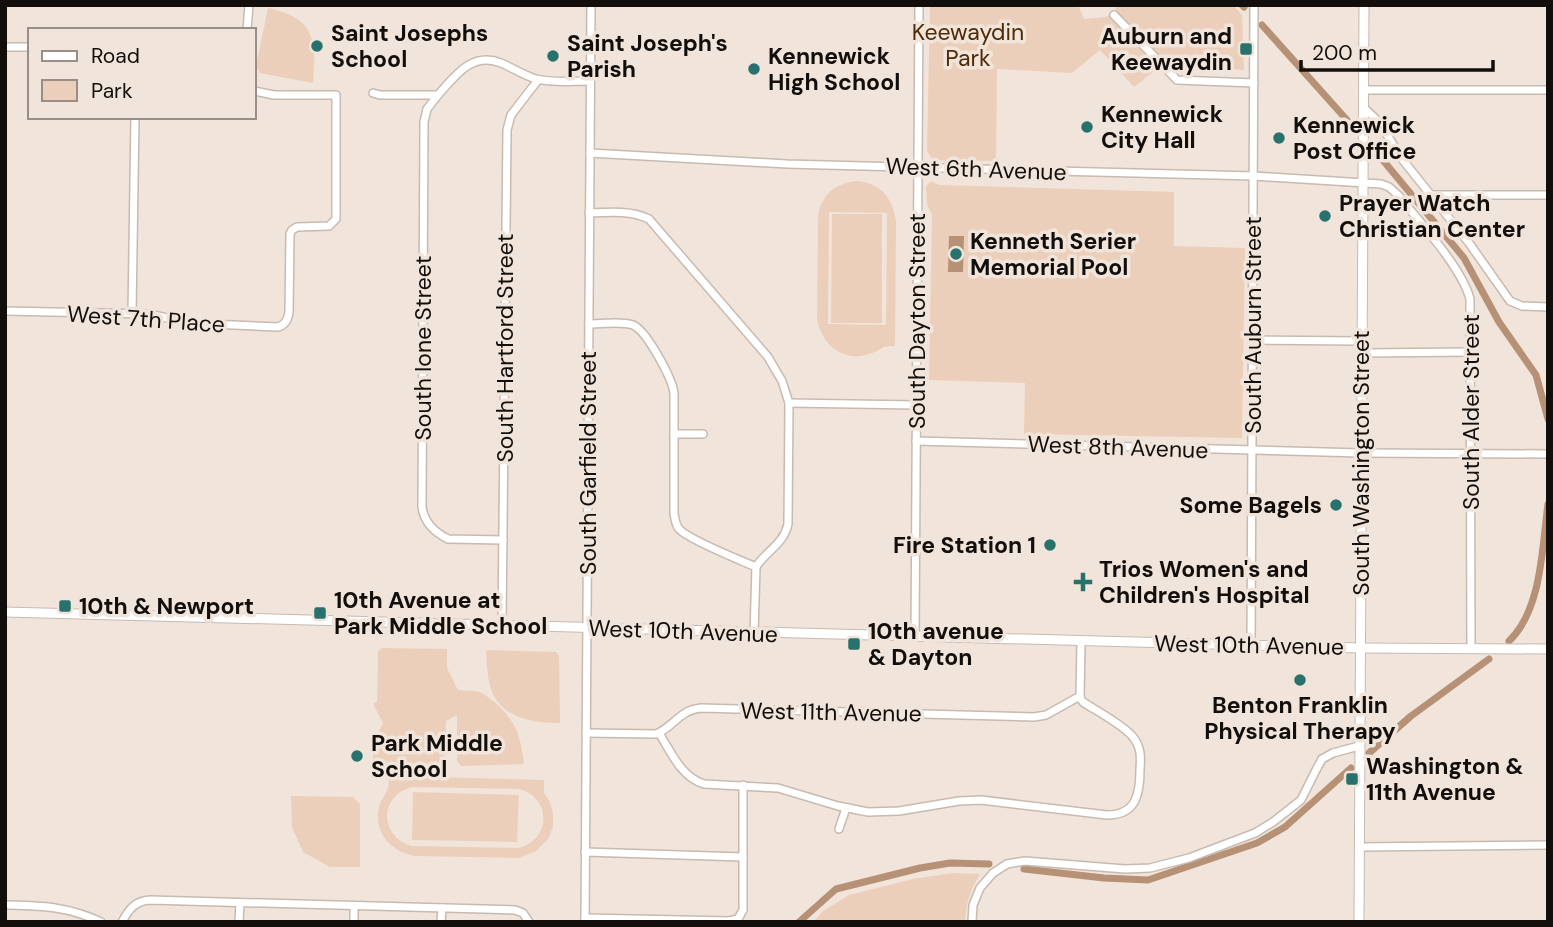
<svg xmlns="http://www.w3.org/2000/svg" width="1553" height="927" font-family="'DM Sans',sans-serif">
<rect width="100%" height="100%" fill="#f1e4da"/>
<g fill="#eccfba" fill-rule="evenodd">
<path d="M930,5H1078L1084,19L1106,17L1116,9V5H1233L1242,15L1244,70L1186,66L1174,55L1134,87L1100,50L1072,73L997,69L996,161L933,160L927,151Z"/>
<path d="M268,8C316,18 316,41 313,83L260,73L256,66Z"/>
<path d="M855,181C880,182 893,198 896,221L895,346C878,346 883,350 869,354C842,363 820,343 817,317L818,215C822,194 835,184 855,181ZM829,212L887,213L886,325L828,324Z"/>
<path d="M931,181L939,185L1174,192V246L1245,248L1242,438L1024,434L1025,383L929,380L932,214L927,205L926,186Z"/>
<path d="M832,214H882V323H831Z"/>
<path d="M382,648L447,649V668L458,690C464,691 473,690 480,692C486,695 493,701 498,705C517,723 521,739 524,764L461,766L457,761V715L446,721L445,761L439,766L373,764C372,749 376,737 383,723L373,704L377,702L378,652Z"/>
<path d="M486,650L556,652L559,656L560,723C533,723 501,718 491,689C487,677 487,663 486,650Z"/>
<path d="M389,776L544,780V793L550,802L553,814V826L549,838L536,851L519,858L416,856C392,853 373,833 379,808C380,800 387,794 388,787C389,784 388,780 389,776ZM412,787L520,789C552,799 551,840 518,848L411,846C378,835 380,795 412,787Z"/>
<path d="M413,792L519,795L517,842L412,840Z"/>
<path d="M291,796L353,797L360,804V867H330L303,852L292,827Z"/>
<path d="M953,873L980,874C970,890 966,903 965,922H813L823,911L849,895L913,879Z"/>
</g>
<path fill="#b69175" d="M949,236H964L963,272H948Z"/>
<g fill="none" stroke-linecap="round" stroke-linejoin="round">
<g stroke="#b69175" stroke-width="7">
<path d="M1242,5L1244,7"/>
<path d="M1262,25L1355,129"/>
<path d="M1372,147L1464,258L1499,322L1536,375L1548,419"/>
<path d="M1509,641C1542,610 1542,547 1548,504"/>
<path d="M1369,753L1411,716L1489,659"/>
<path d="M1024,869L1104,878L1148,880L1257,843L1285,827L1351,768"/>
<path d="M799,922L836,889L920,868L950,863L989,864"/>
</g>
<defs>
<g id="minor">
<path d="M1114,15L1177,80L1254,83"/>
<path d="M247,30L249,5"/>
<path d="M5,47H30"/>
<path d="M1364,90H1548"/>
<path d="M373,93L380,95H438C455,76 472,51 501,63C513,68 523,75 536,79C553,83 573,81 590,81"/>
<path d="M438,95L427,109L424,122L422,507C424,522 434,532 448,539L503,540"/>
<path d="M1363,107L1379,122L1402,159L1469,243L1510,301L1522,306L1548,307"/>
<path d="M590,153L787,164L1254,176L1381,184L1389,187L1398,195C1419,221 1462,268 1470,299L1471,649"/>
<path d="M1431,195H1548"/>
<path d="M589,213C609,212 631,210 649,219L768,357L782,381L789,403L788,524C784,544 766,551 756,567L754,633"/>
<path d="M5,311L149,314L189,323L277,327C285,326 288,320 289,312L290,234L292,230L297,227L329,226L336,219V95H274L254,91"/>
<path d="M132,314L135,117"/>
<path d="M589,324C601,324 621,321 633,325C646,330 673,379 674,394V513C675,519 675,524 679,529C689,540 740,560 756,567"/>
<path d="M1253,340L1362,341"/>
<path d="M1362,353L1471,352"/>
<path d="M789,403L916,405"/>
<path d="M674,434H703"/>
<path d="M916,441L1361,453L1548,454"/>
<path d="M502,626L507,130L511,115L538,80"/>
<path d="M915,637L919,5"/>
<path d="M1251,645L1254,5"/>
<path d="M586,733L656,734C674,727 679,710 701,708L1034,717L1046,715L1080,696"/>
<path d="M659,733C671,752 681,777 704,784L778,788L838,806L868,812L899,811L959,801L981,800L1107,815C1137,815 1140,793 1140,769C1141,757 1141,747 1133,737C1122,724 1098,712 1083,702L1080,698L1081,641"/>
<path d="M839,829L846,808"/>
<path d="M1359,847L1548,845"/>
<path d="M585,852L743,857"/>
<path d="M5,905C42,906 67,906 101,922"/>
<path d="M585,918L729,921L738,919L743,910V785"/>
<path d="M122,922C129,909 135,901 150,900L515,910L523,913L529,922"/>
<path d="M239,922L240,903"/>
<path d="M354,922V906"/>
<path d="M441,922L442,908"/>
<path d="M585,922L591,5"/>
<path d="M972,922L973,905L980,888L993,873L1007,864L1025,861L1125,869L1150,868L1189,858L1255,833L1273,822L1301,800L1316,770L1322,759L1333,753L1359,746"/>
</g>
<g id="major">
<path d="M5,612L1360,648L1548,649"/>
<path d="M1359,922L1364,5"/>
</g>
</defs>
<use href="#minor" stroke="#c7bab1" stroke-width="10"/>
<use href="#major" stroke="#c7bab1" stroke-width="11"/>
<use href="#minor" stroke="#fff" stroke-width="7"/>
<use href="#major" stroke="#fff" stroke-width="9"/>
</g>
<g fill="#28716d" stroke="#f1e4da" stroke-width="2.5">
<circle cx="317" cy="46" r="7"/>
<rect x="1239" y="42" width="14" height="14" rx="3.5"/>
<circle cx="553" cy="56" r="7"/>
<circle cx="754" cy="69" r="7"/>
<circle cx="1087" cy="127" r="7"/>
<circle cx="1279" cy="138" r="7"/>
<circle cx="1325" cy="216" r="7"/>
<circle cx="956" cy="254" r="7"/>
<circle cx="1336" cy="505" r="7"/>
<circle cx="1050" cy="545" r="7"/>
<path d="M1079.5 571.5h7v7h7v7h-7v7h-7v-7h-7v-7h7z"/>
<rect x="58" y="599" width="14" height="14" rx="3.5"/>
<rect x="313" y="606" width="14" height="14" rx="3.5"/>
<rect x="847" y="637" width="14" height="14" rx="3.5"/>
<circle cx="1300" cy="680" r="7"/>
<circle cx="357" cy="756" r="7"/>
<rect x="1345" y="772" width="14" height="14" rx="3.5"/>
</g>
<g text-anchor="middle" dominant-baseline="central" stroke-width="7" stroke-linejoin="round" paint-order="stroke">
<g font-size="23" fill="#4f2a06" stroke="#f1e4da">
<text x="968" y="32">Keewaydin<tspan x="968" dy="26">Park</tspan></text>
</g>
<g font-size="23" font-weight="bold" fill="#120e0b" stroke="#f1e4da" text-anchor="start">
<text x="331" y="33">Saint Josephs<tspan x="331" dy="26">School</tspan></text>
<text x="1232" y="36" text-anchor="end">Auburn and<tspan x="1232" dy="26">Keewaydin</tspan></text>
<text x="567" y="43">Saint Joseph's<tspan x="567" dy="26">Parish</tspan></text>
<text x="768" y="56">Kennewick<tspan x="768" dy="26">High School</tspan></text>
<text x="1101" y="114">Kennewick<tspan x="1101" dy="26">City Hall</tspan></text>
<text x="1293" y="125">Kennewick<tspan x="1293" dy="26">Post Office</tspan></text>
<text x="1339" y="203">Prayer Watch<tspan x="1339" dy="26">Christian Center</tspan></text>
<text x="970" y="241">Kenneth Serier<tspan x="970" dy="26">Memorial Pool</tspan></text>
<text x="1322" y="505" text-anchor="end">Some Bagels</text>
<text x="1036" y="545" text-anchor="end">Fire Station 1</text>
<text x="1099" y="569">Trios Women's and<tspan x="1099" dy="26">Children's Hospital</tspan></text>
<text x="334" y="600">10th Avenue at<tspan x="334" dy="26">Park Middle School</tspan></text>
<text x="79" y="606">10th &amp; Newport</text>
<text x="868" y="631">10th avenue<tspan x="868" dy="26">&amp; Dayton</tspan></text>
<text x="1300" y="705" text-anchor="middle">Benton Franklin<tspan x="1300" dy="26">Physical Therapy</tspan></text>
<text x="371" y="743">Park Middle<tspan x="371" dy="26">School</tspan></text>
<text x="1366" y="766">Washington &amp;<tspan x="1366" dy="26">11th Avenue</tspan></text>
</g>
<g font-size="23" fill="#120e0b" stroke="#f1e4da">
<text transform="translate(976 169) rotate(2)">West 6th Avenue</text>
<text transform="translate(146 319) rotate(4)">West 7th Place</text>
<text transform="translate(917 321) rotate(-90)">South Dayton Street</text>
<text transform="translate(1253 325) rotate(-90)">South Auburn Street</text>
<text transform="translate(423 348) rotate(-90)">South Ione Street</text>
<text transform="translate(505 348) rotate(-90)">South Hartford Street</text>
<text transform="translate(1471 412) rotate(-90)">South Alder Street</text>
<text transform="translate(1118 447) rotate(2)">West 8th Avenue</text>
<text transform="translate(588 463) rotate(-90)">South Garfield Street</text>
<text transform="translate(1361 463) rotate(-90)">South Washington Street</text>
<text transform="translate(683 631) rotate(2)">West 10th Avenue</text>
<text transform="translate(1249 645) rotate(1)">West 10th Avenue</text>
<text transform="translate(831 712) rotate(1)">West 11th Avenue</text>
</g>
</g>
<rect width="1553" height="927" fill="none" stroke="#120e0b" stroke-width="14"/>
<rect x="28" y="28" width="228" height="91" fill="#f1e4da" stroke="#988e87" stroke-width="2"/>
<rect x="42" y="51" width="35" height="10" fill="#ffffff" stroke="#988e87" stroke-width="2"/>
<text x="91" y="63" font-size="21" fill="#120e0b">Road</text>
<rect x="42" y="80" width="35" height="21" fill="#eccfba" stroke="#988e87" stroke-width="2"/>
<text x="91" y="98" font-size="21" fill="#120e0b">Park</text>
<path d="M1301 60v10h192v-10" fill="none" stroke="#120e0b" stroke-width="3.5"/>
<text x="1312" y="60" font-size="21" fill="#120e0b" stroke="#f1e4da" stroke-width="5" paint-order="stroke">200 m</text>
</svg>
